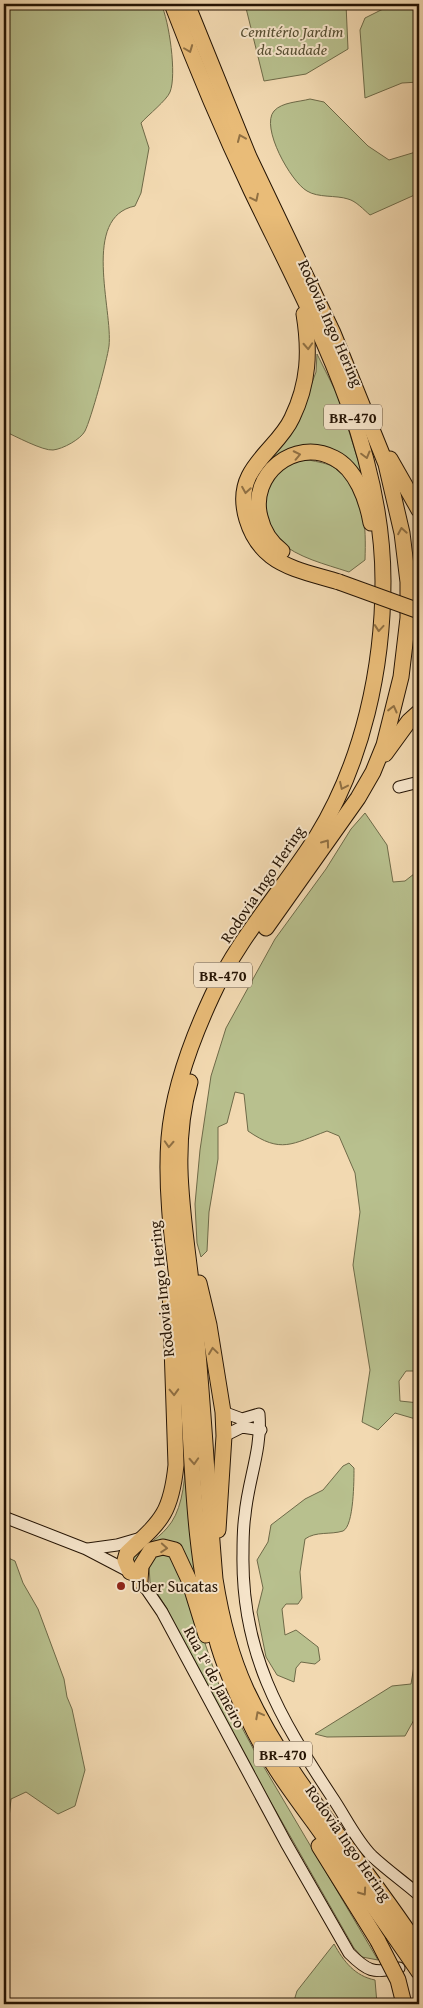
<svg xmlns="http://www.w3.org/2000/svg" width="423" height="2008" font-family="'Gentium Book Plus',serif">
<rect width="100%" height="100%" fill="#f2d9b1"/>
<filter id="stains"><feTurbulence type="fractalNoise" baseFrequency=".004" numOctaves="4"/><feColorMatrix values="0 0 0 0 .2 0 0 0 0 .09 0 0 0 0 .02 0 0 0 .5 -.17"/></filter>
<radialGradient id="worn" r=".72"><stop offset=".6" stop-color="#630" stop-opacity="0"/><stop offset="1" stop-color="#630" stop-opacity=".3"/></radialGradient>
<g fill="#b8c08e" stroke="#6e6a48">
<path d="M4,4H161C169,20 177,75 170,92C167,100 148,115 141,123L149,148L141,193L135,206C81,217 113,310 109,346C107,361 91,419 85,431C81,439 63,449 53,450C43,451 15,436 4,431Z"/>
<path d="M245,4H346L348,49L306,74L264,81Z"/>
<path d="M389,4H419V82L402,83L365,98L360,30L365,18L389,6Z"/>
<path d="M310,99L324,102L368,146L389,160L419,151V193L370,215C364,210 356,201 348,199C336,195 318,198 307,191C291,182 260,127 274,111C282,102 299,102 310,99Z"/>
<path d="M317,354L338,396L362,473C339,447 318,452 286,452L253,504L249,499L251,481L299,417L316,372Z"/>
<path d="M309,460C317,462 328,463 335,468C366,487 366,527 365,560L349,572C325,564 298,558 279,541C256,522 262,475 290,462C294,460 303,461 309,460Z"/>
<path d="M365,813L387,845L393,882L405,881L419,870V1371H406L399,1381L400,1401L419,1403V1420L395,1413L378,1430L362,1422L370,1370L353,1265L360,1212L355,1173L339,1136L327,1131C292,1144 281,1154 248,1131L244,1094L235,1092L227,1123L218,1127V1159L209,1212L207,1251L201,1257L197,1243L195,1204L200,1150L211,1076L226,1028L275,939L326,869L351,829Z"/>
<path d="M183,1386L199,1600L173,1542L134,1567L129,1560C141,1548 157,1540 167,1528C194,1499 184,1424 183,1386Z"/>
<path d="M349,1463L354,1468C354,1479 354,1526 343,1531C330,1535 316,1531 305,1539L300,1572L302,1598L298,1604H286L282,1609L285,1635L296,1630L318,1647L320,1660L315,1664L301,1662L296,1668L294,1682L277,1675L266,1657L257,1612L263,1588L257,1560L268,1542L271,1525L305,1499L323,1490L343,1466Z"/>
<path d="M166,1553L177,1560L219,1685L255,1752L378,1960L362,1957L354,1948L208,1692L166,1607L150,1582L149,1566L154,1555Z"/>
<path d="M4,1556L15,1561L23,1583L38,1609L64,1679L67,1697L72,1709L85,1770L75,1806L58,1814L26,1792L11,1799L4,1866Z"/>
<path d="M414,1666H419V1717L415,1718L405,1736L327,1737L315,1734L392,1686L411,1684Z"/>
<path d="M334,1944C344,1962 355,1976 375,1980L377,2004H293L297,1991Z"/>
</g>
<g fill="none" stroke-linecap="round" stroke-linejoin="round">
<defs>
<g id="secondary">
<path d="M399,787L419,782"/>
<path d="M223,1412L242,1419L259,1414C262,1450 248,1480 245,1515C243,1527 243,1540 243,1553C241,1652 279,1717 332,1797C345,1816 356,1840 372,1856C387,1870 404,1882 419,1895"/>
<path d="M224,1436L242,1427L261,1430"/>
<path d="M4,1517L86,1549L130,1572L147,1590L162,1612L286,1843L349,1953C367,1971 373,1974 399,1968"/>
<path d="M88,1549L117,1545L141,1538"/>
</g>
<g id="highway">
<path d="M172,4C196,67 222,129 251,190C310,313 383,441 383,581C383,668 363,761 317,836C283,890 238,938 212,996C191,1041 173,1089 169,1138C164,1205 178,1274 184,1340C193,1436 190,1544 216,1637C223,1664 235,1690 247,1716C264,1755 290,1790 315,1824C350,1873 385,1922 419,1972"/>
<path d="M187,4L249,157L333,333L386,464L402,533L408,582V618L401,677L384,745L373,772L358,798L266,928"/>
<path d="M304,314C310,351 309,383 292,418C282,440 260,454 249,476C236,502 249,539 271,556C289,570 317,575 339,582"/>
<path d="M390,459L419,510"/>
<path d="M282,551C271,543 263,530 260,517C249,475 294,437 334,458C356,469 367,500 371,523"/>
<path d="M385,754L409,721L419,712"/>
<path d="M190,1082C169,1154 186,1228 193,1300C203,1393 207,1486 215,1579C221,1617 230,1654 246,1689C290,1784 363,1861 419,1948"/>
<path d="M199,1283L209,1325L223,1412L224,1436L218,1530"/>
<path d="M130,1572L125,1560L127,1553C161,1521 171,1514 176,1465L170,1287"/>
<path d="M140,1581L141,1566L151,1550L163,1547L175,1550L189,1580L206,1635"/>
<path d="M319,1846L378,1941"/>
</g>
</defs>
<use href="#secondary" stroke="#241303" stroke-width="13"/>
<use href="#highway" stroke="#241303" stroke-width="17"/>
<use href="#secondary" stroke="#f7e6cc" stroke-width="11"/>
<use href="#highway" stroke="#e9bc78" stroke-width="15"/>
<defs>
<g id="highway-bridge">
<path d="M339,582L419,611"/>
<path d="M378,1941L398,1980L404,2004"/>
</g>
</defs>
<use href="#highway-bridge" stroke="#241303" stroke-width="17" stroke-linecap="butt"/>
<use href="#highway-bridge" stroke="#e9bc78" stroke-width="15"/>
</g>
<defs><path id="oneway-chevron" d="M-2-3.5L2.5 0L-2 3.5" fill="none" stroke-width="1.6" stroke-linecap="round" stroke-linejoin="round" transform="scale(1.25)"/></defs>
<g stroke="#907043">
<use href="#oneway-chevron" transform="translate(189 49) rotate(69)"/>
<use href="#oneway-chevron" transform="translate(241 138) rotate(-113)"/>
<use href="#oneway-chevron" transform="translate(255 198) rotate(64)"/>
<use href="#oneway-chevron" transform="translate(308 346) rotate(87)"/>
<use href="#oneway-chevron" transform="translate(297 455) rotate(-12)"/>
<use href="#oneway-chevron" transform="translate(366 455) rotate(75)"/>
<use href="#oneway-chevron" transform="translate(246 490) rotate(99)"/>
<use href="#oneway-chevron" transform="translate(402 531) rotate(-100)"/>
<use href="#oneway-chevron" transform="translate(379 628) rotate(95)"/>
<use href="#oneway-chevron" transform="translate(393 709) rotate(-76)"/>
<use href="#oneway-chevron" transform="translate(343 786) rotate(115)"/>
<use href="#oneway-chevron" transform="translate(326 843) rotate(-54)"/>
<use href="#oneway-chevron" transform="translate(169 1144) rotate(93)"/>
<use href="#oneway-chevron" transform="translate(213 1351) rotate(-98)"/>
<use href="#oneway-chevron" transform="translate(174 1392) rotate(88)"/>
<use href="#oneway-chevron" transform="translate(194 1461) rotate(87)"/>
<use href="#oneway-chevron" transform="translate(164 1548) rotate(4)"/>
<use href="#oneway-chevron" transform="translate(259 1715) rotate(-118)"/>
<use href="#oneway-chevron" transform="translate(363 1892) rotate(55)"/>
</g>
<circle fill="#8f2418" stroke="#f7e6cc" stroke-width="2" cx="121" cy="1586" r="5"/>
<g text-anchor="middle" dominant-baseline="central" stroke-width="4" stroke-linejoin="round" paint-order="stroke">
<g fill="#f7e6cc" stroke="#63523f" stroke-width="1">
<rect x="324" y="404.5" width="58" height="25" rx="4"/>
<rect x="194" y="962.5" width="58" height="25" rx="4"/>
<rect x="254" y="1741.5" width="58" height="25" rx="4"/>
</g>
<g font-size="15" font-weight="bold" fill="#241303">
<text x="353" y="417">BR-470</text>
<text x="223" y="975">BR-470</text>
<text x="283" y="1754">BR-470</text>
</g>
<g font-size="16" font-style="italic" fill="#585034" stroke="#f7e6cc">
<text x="292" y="31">Cemitério Jardim<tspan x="292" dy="18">da Saudade</tspan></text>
</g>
<g font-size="16" fill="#241303" stroke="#f7e6cc">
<text transform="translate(331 323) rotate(66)">Rodovia Ingo Hering</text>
<text transform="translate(262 884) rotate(-56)">Rodovia Ingo Hering</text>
<text transform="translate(161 1289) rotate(-96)">Rodovia Ingo Hering</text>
<text transform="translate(215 1677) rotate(62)">Rua 1º de Janeiro</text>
<text transform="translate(349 1843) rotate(55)">Rodovia Ingo Hering</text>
</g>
<g font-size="16" fill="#241303" stroke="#f7e6cc" text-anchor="start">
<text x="131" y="1586">Uber Sucatas</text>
</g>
</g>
<rect width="423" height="2008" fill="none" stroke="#f2d9b1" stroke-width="20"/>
<rect x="5" y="5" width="413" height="1998" fill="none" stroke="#241303" stroke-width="2.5"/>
<rect x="10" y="10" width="403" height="1988" fill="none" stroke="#241303"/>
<rect width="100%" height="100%" filter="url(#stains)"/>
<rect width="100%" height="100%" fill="url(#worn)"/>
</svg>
